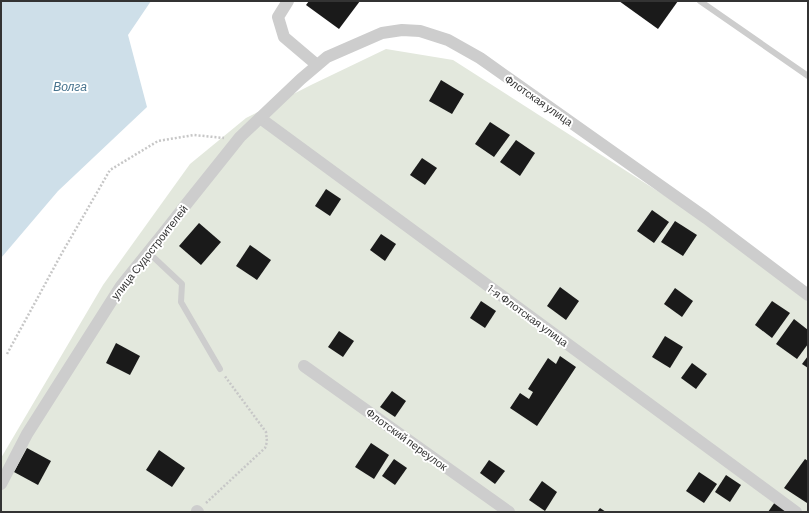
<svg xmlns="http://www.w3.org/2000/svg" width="809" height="513" font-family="Barlow,sans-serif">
<rect width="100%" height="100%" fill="#fff"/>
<path fill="#e3e8dd" d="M386,49L453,60L695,215L808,302V512H1V458L103,285L190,164L246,118L311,85Z"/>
<path fill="#cedfe9" d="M1,1H151L128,35L147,107L58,191L1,258Z"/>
<g fill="#1a1a1a">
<path d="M309,1H360L339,29L306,5Z"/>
<path d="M619,1H678L658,29Z"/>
<path d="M441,80L464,94L452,114L429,101Z"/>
<path d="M490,122L510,135L494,157L475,144Z"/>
<path d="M516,140L535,153L520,176L500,162Z"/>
<path d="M422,158L437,168L425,185L410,175Z"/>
<path d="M326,189L341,199L330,216L315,206Z"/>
<path d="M652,210L669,222L654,243L637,231Z"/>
<path d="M675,221L697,235L683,256L661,242Z"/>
<path d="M199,223L221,242L201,265L179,246Z"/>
<path d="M381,234L396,244L385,261L370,250Z"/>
<path d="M250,245L271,260L257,280L236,266Z"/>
<path d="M560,287L579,301L566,320L547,306Z"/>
<path d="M675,288L693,301L682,317L664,304Z"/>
<path d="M481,301L496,311L485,328L470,318Z"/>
<path d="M772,301L790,313L772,338L755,325Z"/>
<path d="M794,319L808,330V344L797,359L776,344Z"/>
<path d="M339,331L354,341L343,357L328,347Z"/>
<path d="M665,336L683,347L670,368L652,357Z"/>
<path d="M116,343L140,356L130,375L106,363Z"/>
<path d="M560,356L576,367L537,426L510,408L520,393L529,399L533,392L528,389L548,358L556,364Z"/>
<path d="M808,356V368L802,364Z"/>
<path d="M692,363L707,374L696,389L681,378Z"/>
<path d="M392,391L406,401L395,417L380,407Z"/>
<path d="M371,443L389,455L374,479L355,467Z"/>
<path d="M27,448L51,461L38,485L14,472Z"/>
<path d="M159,450L185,468L172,487L146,470Z"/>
<path d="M394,459L407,468L395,485L382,476Z"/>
<path d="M805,459L808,461V502L807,503L784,488Z"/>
<path d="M489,460L505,471L495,484L480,473Z"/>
<path d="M699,472L717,484L704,503L686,491Z"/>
<path d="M726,475L741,485L730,502L715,492Z"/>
<path d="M542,481L557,492L545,511L529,500Z"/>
<path d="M775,502L790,512H768Z"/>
<path d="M600,508L606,512H597Z"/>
</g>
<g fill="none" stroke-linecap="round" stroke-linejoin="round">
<g stroke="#c7c7c7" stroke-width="2.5" stroke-dasharray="2 2" stroke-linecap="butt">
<path d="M7,354L62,253L110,170L158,141L194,135L224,138"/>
<path d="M206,503L265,448L267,442L266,432L224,375"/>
</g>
<g stroke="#cdcdcd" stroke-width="6">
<path d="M700,1L808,76"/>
<path d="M148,252L182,284L181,302L220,369"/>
</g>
<g stroke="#cdcdcd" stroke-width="12">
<path d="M288,1L278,17L284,37L317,65"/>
<path d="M260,118L796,512"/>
<path d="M304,366L509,512"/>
<path d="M1,484L27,434L121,286L166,230L188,202L240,137L301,79L327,57L382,33L402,30L420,31L448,40L480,58L706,218L808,295"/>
<path d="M197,511L198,512"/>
</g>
</g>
<g text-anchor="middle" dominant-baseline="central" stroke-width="4" stroke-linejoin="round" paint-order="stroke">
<g font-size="11" fill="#333" stroke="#fff">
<text transform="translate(539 100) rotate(35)">Флотская улица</text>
<text transform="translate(149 252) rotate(-52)">улица Судостроителей</text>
<text transform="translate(528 315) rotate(36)">1-я Флотская улица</text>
<text transform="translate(407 439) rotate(36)">Флотский переулок</text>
</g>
<g font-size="12" font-style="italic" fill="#47738e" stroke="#fff">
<text x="70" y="86">Волга</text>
</g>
</g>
<rect width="809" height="513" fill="none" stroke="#333333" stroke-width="4"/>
</svg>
